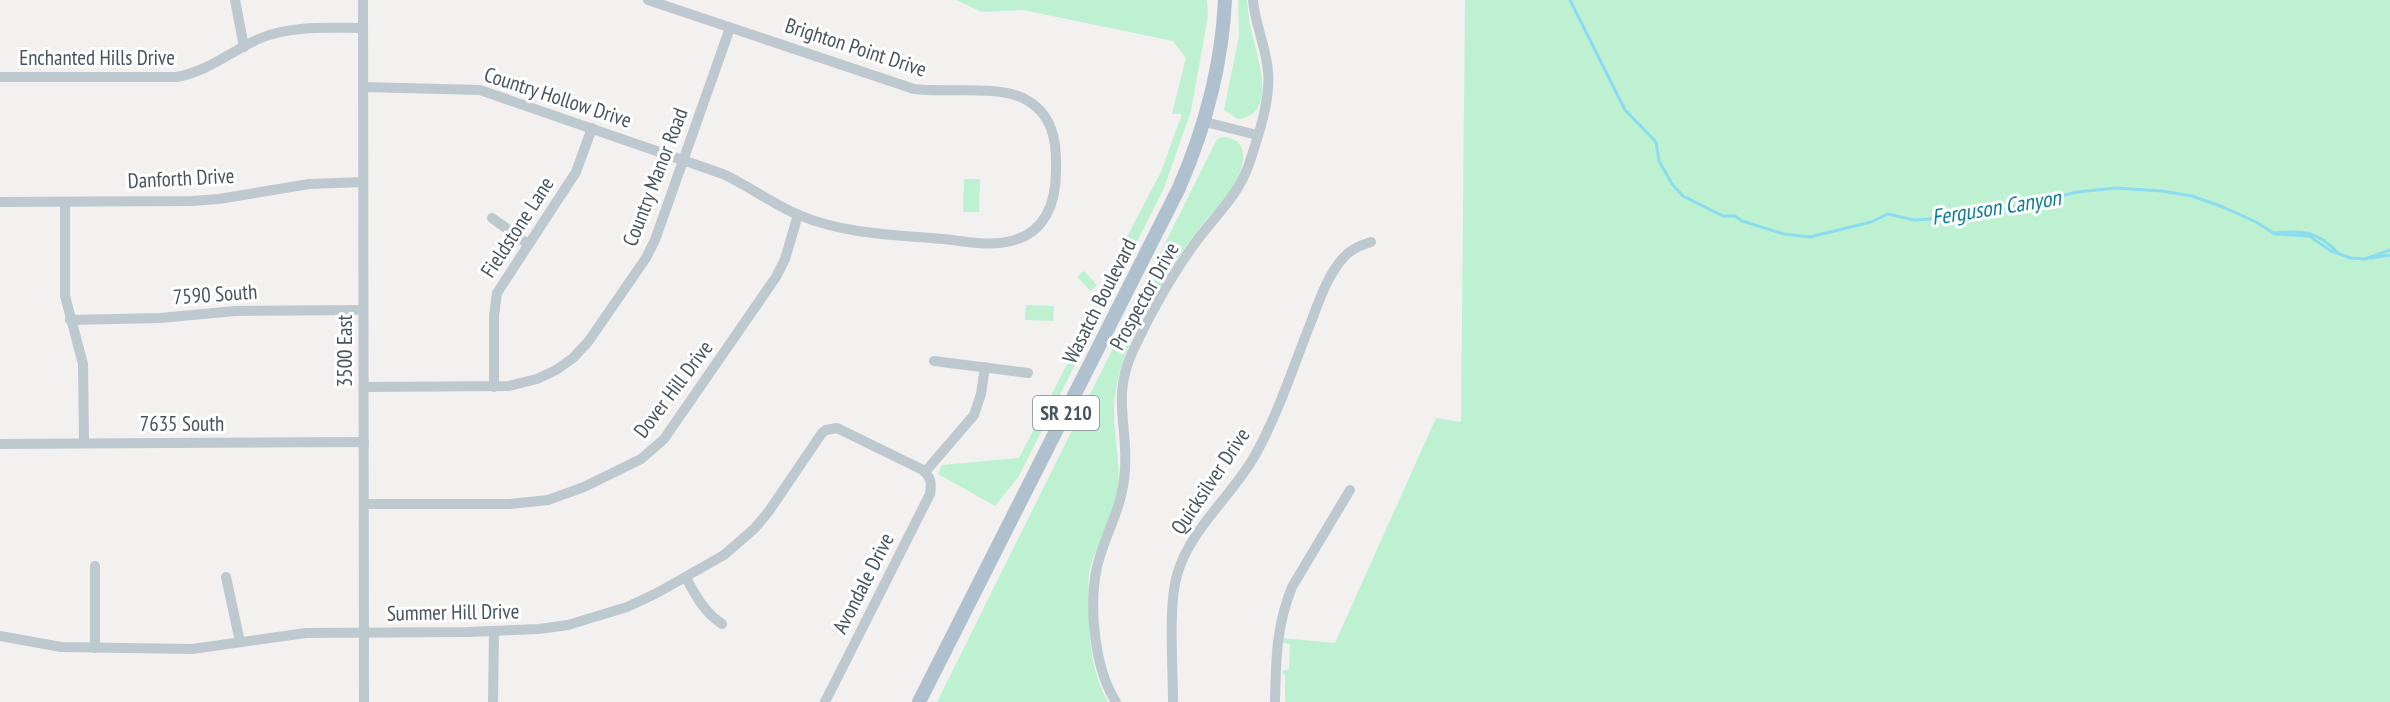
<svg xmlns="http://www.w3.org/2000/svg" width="2390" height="702" font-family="'PT Sans Narrow',sans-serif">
<rect width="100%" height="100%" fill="#f3f0f0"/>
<g fill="#bef1d1">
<path d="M956,0H1207L1208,16L1191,111L1164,188L1019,476L995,506L938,474L942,465L1019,458L1086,327L1111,267L1161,172L1182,114H1172L1186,58L1173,41L1023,10L982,12Z"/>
<path d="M1238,0H1247C1248,11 1249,22 1252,33C1257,58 1279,114 1238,119L1224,110L1239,36Z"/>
<path d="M1465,0H2390V702H1285V675L1282,674L1283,671L1289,669L1290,644L1282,643V638L1335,643L1436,418L1461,422Z"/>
<path d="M1222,137C1258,138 1240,179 1227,197C1220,206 1210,214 1203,224C1192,237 1181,253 1172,268C1146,312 1115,358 1114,410C1114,441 1123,469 1116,501C1111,524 1096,545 1090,569C1087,580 1089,594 1089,605C1089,640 1091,671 1108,702H937L1217,139Z"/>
<path d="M964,179H980L979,212H963Z"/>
<path d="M1084,271L1097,285L1091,291L1077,277Z"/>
<path d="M1026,305L1054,306L1053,321L1025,320Z"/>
</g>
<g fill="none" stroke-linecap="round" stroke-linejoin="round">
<g stroke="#8adcee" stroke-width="3">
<path d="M1570,0L1625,110L1656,142L1659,161L1672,184L1683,196L1723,216H1735L1742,221L1784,234L1810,237L1871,222L1888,214L1914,220L1944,218L2024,205L2077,192L2116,188L2162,191L2192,196L2223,207L2256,222L2275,234L2309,236L2331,251L2351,258L2365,259L2390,250"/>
<path d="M2273,233C2303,230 2318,231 2339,254"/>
<path d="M2371,258L2390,255"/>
</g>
<g stroke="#bec8cf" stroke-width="10">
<path d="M235,0L244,47"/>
<path d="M363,0L364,702"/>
<path d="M0,77H176C208,72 232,50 261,38C292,25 330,28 363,28"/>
<path d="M363,87L480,90L723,174C749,186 774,205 799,215C843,234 896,235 943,239C965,241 989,247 1011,241C1045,233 1056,203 1056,171C1057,141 1053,113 1023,98C996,85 945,93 914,89L648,0"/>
<path d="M1205,122L1257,135"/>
<path d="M0,202L192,201L219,199L309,184L363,182"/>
<path d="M65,202V296L83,364L84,443"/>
<path d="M492,218L528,244"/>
<path d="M70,320L160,318L235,311L363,310"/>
<path d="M934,361L1028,373"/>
<path d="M364,387L509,386L537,379L556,370L573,358L588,342L646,258L655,240L730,28"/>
<path d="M494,387V316L497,293L576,172L592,128"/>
<path d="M0,444L364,442"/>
<path d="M925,472L974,415L981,394L985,367"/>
<path d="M364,504H510L548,500L584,487L641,459L664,439L776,277L785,259L798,215"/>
<path d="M95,566V648"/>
<path d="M226,577L240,642"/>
<path d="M686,578C696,596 704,612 722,624"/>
<path d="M0,636L61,647L192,649L306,633L468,632L539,629L568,625L627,607L657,593L724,555L755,528L769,511L822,433L826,430L837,428L921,469C931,476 932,483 930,494L825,702"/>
<path d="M493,702L494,631"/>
<path d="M1116,702C1093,666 1087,596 1100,556C1110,524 1123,505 1125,469C1128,426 1112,397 1132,353C1150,314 1172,274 1198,239C1217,214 1239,194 1249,164C1258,137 1271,99 1268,71C1266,47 1255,24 1253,0"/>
<path d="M1173,702C1173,666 1168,607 1177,575C1190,529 1231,497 1254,457C1278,415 1293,367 1311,322C1319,301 1328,274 1344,257C1351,249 1361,245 1371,242"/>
<path d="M1275,702C1276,659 1276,627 1292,587L1350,490"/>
</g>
<path stroke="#afc0cf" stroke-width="14" d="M919,702L1179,188C1205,128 1222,65 1225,0"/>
</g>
<g text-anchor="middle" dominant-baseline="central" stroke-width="6" stroke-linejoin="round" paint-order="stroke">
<rect fill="#fff" stroke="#7f878e" stroke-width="1.5" x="1033" y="396" width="66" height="34" rx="4.5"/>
<g font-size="20" font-weight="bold" fill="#48545e">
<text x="1066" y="413">SR 210</text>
</g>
<g font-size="21" fill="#48545e" stroke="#fff">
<text transform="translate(856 47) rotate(18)">Brighton Point Drive</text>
<text x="97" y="57">Enchanted Hills Drive</text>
<text transform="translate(558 97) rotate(18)">Country Hollow Drive</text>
<text transform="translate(655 177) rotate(-69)">Country Manor Road</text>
<text transform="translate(181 178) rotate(-3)">Danforth Drive</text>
<text transform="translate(517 227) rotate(-57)">Fieldstone Lane</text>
<text transform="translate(215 294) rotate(-4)">7590 South</text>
<text transform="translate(1144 296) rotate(-61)">Prospector Drive</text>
<text transform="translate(1099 301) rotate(-63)">Wasatch Boulevard</text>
<text transform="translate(344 351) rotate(-90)">3500 East</text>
<text transform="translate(673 389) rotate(-53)">Dover Hill Drive</text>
<text x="182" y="423">7635 South</text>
<text transform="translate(1210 481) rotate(-56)">Quicksilver Drive</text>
<text transform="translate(863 583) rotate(-63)">Avondale Drive</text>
<text transform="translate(453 612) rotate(-1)">Summer Hill Drive</text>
</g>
<g font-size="22" font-style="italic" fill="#0a7e98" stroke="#fff">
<text transform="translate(1996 207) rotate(-9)">Ferguson Canyon</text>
</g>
</g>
</svg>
